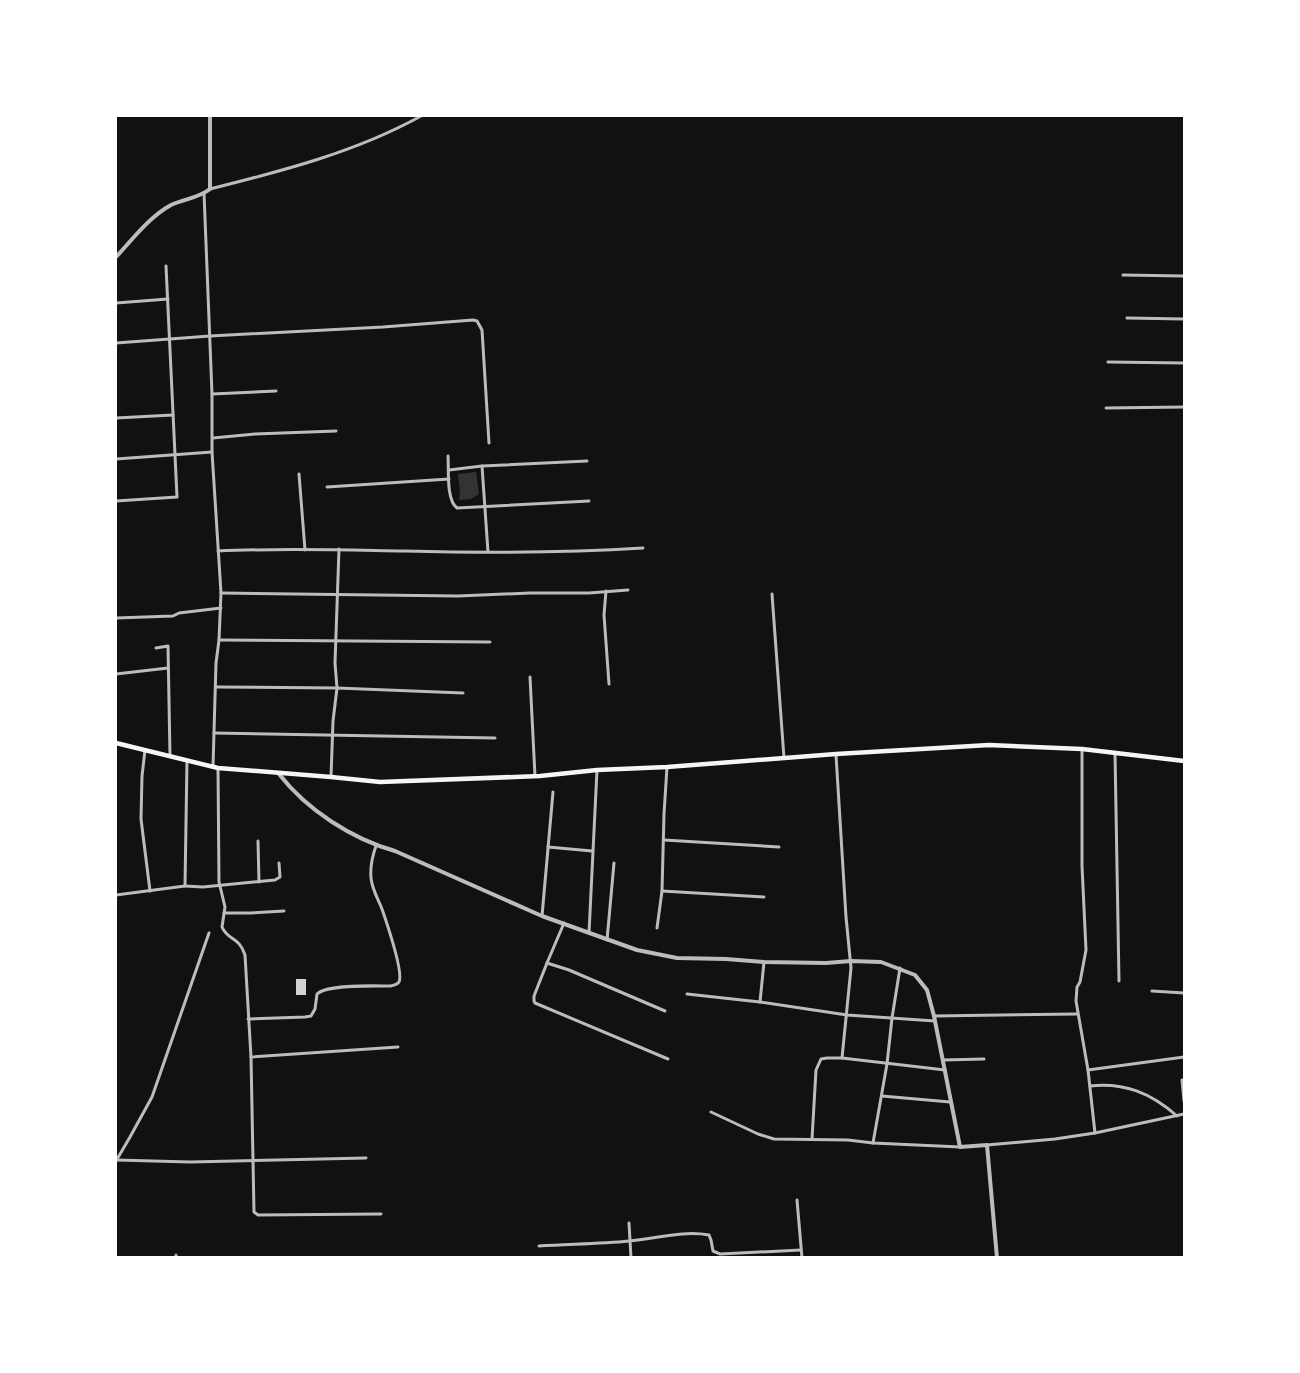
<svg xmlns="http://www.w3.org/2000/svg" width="1300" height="1373" font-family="'Work Sans',sans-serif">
<rect width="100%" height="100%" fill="#111"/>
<path fill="#333" d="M476,472L479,494L471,499L459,500L460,492L458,474Z"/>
<rect fill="#d3d3d3" x="296" y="979" width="10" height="16"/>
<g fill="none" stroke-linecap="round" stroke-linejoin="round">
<g stroke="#bcbcbc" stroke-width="3">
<path d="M210,189C282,171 356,152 421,116"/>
<path d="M204,193L212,394V452L221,593L219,640L216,663L213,767"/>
<path d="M1123,275L1184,276"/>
<path d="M116,303L168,299"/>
<path d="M1127,318L1184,319"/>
<path d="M116,343L210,336L383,327L473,320L477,321L482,330L489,443"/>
<path d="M1108,362L1184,363"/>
<path d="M212,394L276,391"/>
<path d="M1106,408L1184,407"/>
<path d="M116,418L173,415"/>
<path d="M213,438L255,434L336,431"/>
<path d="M448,456C449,470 446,500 457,508L589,501"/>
<path d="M116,459L212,452"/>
<path d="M482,466L488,552"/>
<path d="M449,470L482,466L587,461"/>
<path d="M299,474L305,550"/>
<path d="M327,487L449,479"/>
<path d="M116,501L177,497L166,266"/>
<path d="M218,551C280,548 343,550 405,551C484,553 564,553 643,548"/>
<path d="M606,591L604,615L609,684"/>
<path d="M221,593L458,596L530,593H589L628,590"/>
<path d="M772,594L784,758"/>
<path d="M116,618L173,616L179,613L221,608"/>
<path d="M219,640L490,642"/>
<path d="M156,648L168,646L170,756"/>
<path d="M116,674L168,668"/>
<path d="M530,677L535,776"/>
<path d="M216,687L337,688L463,693"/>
<path d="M214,733L495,738"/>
<path d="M145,750L142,776L141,819L150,891"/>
<path d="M1115,753L1119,981"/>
<path d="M836,755L846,917L851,968L842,1058"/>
<path d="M218,768L219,882L225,907L222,927C228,941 239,936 245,955L251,1057L254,1212L258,1215L381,1214"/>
<path d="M331,777L333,721L337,688L335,663L339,549"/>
<path d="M664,840L779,847"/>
<path d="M258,841L259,882"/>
<path d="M548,847L592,851"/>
<path d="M185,886L203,887L275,880L280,877L279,863"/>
<path d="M662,891L764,897"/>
<path d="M116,895L185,886L187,760"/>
<path d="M224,913H250L284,911"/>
<path d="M542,916L553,792"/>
<path d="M564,923L547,963L569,970L665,1011"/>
<path d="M657,928L662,891L664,814L667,767"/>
<path d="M589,933L597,770"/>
<path d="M607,940L614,863"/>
<path d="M547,963L534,996V1001L535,1003L668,1059"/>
<path d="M1152,991L1184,993"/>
<path d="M687,994L760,1002L847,1015L935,1021"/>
<path d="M760,1002L764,962"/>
<path d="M934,1016L1077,1014"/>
<path d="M248,1019L305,1017L311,1016L315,1009L317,994C327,984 375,986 391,986C394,985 397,985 399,982C404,972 386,921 382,909C378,899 372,889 371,878C370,866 372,857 376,846"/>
<path d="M251,1057L398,1047"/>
<path d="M943,1060L984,1059"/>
<path d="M1088,1070L1184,1057"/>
<path d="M1182,1080L1184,1101"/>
<path d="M1090,1086C1124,1082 1151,1093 1177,1116"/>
<path d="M882,1096L950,1102"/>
<path d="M711,1112L758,1134L774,1139L848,1140L873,1143L960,1147"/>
<path d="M1095,1133L1184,1114"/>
<path d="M812,1139L816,1070L821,1059L827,1058H842L945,1070"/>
<path d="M873,1143L887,1064L892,1018L900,968"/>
<path d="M987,1145L1055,1139L1095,1133L1088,1070L1076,1001L1077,987L1080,982L1086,950L1082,866V749"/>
<path d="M116,1160L190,1162L366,1158"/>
<path d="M116,1161L130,1137L152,1097L209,933"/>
<path d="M797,1200L802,1258"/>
<path d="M629,1223L631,1258"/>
<path d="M539,1246C569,1244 599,1244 629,1241C655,1239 683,1230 709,1235L711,1240L713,1251L720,1254L801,1250"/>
<path d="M176,1255V1258"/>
</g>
<g stroke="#bcbcbc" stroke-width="4">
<path d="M116,257C132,240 149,217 171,205C184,199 199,198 210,189V116"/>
<path d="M279,774C307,810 352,839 395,851L542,916L637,950L677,958L726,959L764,962L826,963L851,961L881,962L915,975L927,990L934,1016L960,1147L987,1145L997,1258"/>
</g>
<path stroke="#f5f5f5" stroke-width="4.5" d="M116,743L218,768L331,777L380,782L540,776L597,770L667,767L836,754L989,745L1082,749L1184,761"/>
</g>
<rect width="1300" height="1373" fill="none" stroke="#ffffff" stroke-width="234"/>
</svg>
